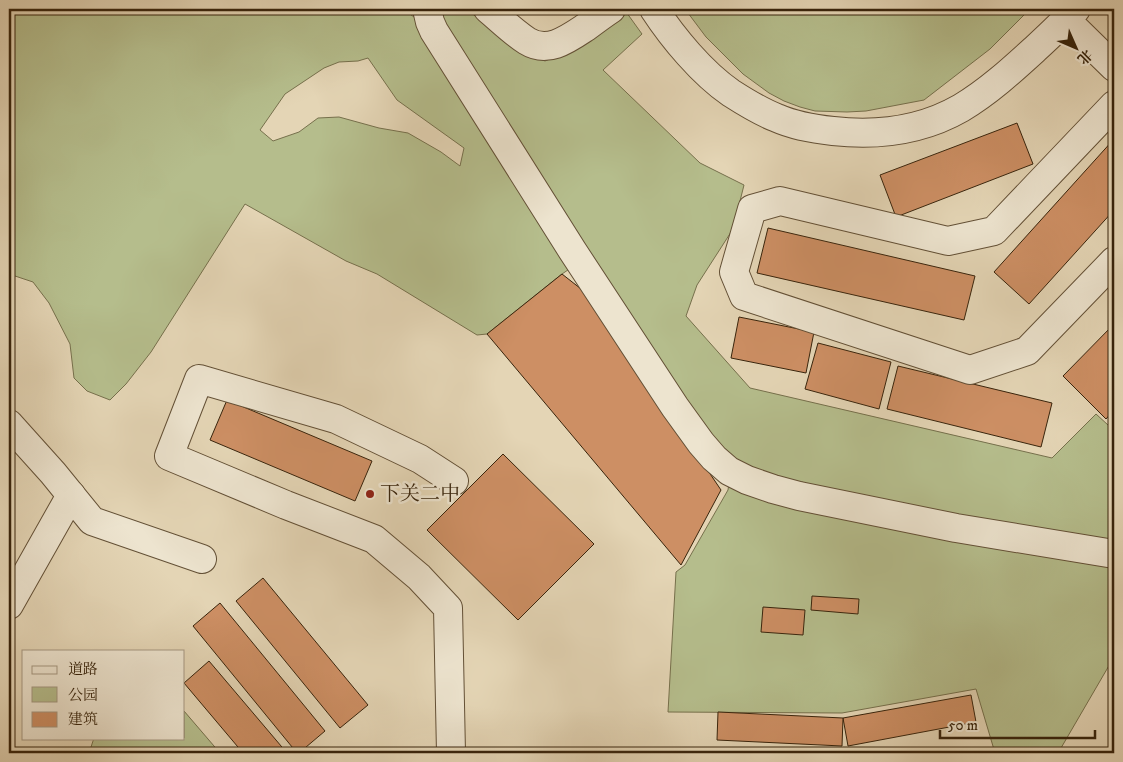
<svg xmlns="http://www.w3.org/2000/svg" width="1123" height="762" font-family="'IM FELL DW Pica','Noto Serif SC',serif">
<rect width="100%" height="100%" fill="#e4d5b5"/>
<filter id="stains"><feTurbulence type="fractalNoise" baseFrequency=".004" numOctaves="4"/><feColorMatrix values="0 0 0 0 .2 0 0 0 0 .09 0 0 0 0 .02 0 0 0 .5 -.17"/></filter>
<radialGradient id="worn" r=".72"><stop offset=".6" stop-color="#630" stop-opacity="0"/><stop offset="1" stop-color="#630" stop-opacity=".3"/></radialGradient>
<g fill="#b5bd8c" stroke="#76704c" fill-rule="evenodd">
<path d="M9,9H403L414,17L428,9H467L511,47L545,61L559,55L624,9L642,34L603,70L700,163L744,185L733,229L697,285L686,316L750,388L1052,458L1096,414L1108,425L1114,419V657L1061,748L1040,753H995L976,689L842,713L668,712L676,572L685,565L728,490L732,462L711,445L587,257L562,274L487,334L477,335L377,274L346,261L245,204L151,352L126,384L110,400L87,391L74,378L70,344L49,303L33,282L9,274ZM368,58L397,100L464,148L460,166L441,152L408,133L379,128L339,117L318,118L299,132L273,141L260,130L285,94L324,68L339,62L358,61Z"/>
<path d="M685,9H1030L990,49L924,100L866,111L847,112L815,111L800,107L784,101L769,93L743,74L706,37Z"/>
<path d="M184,711L220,753H89L94,738H184Z"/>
</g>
<g fill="#cd8f64" stroke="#38240c">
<path d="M1017,123L1033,164L896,217L880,175Z"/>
<path d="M1114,139V210L1029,304L994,272Z"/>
<path d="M768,228L975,276L964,320L757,273Z"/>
<path d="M562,274L590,296L721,490L681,565L487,334Z"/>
<path d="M739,317L814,332L806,373L731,358Z"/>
<path d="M1114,324V410L1106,419L1063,376Z"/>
<path d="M818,343L891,362L879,409L805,389Z"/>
<path d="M898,366L1052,403L1041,447L887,409Z"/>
<path d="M227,400L372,461L355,501L210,440Z"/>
<path d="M503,454L594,544L518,620L427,530Z"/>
<path d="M263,578L368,705L340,728L236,601Z"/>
<path d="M812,596L859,599L858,614L811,610Z"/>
<path d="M220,603L325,731L299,753H297L193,626Z"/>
<path d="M763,607L805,610L803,635L761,632Z"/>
<path d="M209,661L287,753H243L184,683Z"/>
<path d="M971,695L976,722L848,746L843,718Z"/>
<path d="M718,712L843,718L842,746L717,740Z"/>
</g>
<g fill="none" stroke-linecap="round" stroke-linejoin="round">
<defs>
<g id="minor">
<path d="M427,9L430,22L434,31L572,250L675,407L701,443L714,458L729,471L747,480L773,489L799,496L956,528L1114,554"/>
<path d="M488,9C501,20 513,32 527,41C548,54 568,39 586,27C594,21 602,15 611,9"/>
<path d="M654,9C673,38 702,73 731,93C745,102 761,112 777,118C795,126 814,129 833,131C878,136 921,131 961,108C988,92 1012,70 1035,49C1049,36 1063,23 1076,9"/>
<path d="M1066,20L1114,67"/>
<path d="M1114,105L994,231L948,241L780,201L752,209L734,272L744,296L970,370L1027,351L1114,261"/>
<path d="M9,424L53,473L92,521L202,559"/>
<path d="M9,605L71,495"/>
<path d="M451,753L448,608L419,577L374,539L286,505L169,456L199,379L336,419L420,459L454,481"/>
</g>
</defs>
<use href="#minor" stroke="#635036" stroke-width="30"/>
<use href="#minor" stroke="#ede4cf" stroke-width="28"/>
</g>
<circle fill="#8f2418" stroke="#ede4cf" stroke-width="2" cx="370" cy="494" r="5"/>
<g text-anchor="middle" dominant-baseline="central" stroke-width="5" stroke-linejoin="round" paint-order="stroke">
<g font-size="20" fill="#38240c" stroke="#ede4cf" text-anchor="start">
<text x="380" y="494">下关二中</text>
</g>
</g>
<rect width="1123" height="762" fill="none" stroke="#e4d5b5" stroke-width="30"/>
<rect x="10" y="10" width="1103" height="742" fill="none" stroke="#38240c" stroke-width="2.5"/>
<rect x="15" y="15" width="1093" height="732" fill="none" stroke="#38240c"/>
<rect x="22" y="650" width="162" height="90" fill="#ede4cf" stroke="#a59781"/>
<rect x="32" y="666" width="25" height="8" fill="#ede4cf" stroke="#a59781"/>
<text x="68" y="674" font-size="15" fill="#38240c">道路</text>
<rect x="32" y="687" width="25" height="15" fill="#b5bd8c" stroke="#a59781"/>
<text x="68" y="700" font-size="15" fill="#38240c">公园</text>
<rect x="32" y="712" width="25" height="15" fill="#cd8f64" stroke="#a59781"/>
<text x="68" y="724" font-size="15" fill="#38240c">建筑</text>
<g transform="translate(1076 48) rotate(135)" stroke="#ede4cf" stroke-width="4" paint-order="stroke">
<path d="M0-4L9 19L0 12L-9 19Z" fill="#38240c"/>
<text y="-8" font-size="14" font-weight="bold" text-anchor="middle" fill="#38240c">北</text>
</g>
<path d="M940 730v8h155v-8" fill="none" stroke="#38240c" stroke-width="2.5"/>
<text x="948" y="730" font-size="15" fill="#38240c" stroke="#ede4cf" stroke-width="4" paint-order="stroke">50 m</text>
<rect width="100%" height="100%" filter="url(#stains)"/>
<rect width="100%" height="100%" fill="url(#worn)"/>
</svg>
